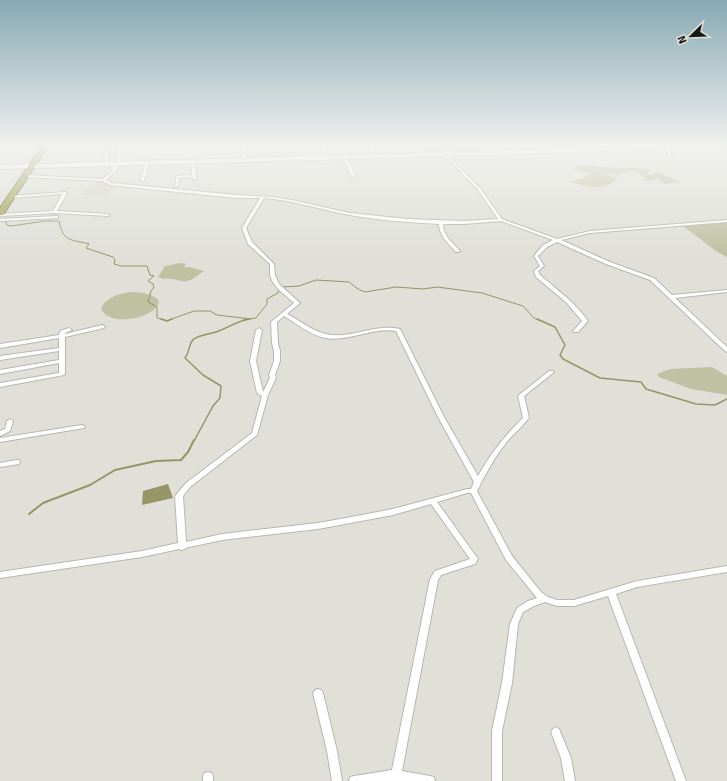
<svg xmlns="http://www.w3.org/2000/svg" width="727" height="781" font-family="Signika,sans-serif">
<rect width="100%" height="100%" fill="#e0e0d9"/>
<path fill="#d5d5c7" d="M97,181L115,185L109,194L81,195Z"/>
<g fill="#c0c1a2">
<path d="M591,165C611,170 631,166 652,170L648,172V175L659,172L680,182L665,184L659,179L648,181L642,180L646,178C632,169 630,170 616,176L612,174L603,173L606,175L618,178C606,191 587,187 571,182L578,179L585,178L584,176L592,174L578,171L574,168L578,166Z"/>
<path d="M727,221V257L716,251L683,226Z"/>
<path d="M181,263L186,264L184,267H190L204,271C199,274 193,280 187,281C179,282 171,277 164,279L158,277L165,266Z"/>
<path d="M131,292C141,292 172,296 152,311C140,320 109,325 101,309C105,297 119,294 131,292Z"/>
<path d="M712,367L727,376V395L691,389L659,377L657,374L670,369Z"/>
</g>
<path fill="#959565" d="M168,484L173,498L142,505L143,491Z"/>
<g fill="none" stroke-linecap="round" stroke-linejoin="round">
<g stroke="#959565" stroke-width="1">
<path d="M0,219H5L7,225L11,226L45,221H59C63,242 70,239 89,244L86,248L113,257L115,260L114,264L121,266H147L150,275L154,276L148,281L153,284L154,287L151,291L148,302L157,307V318L165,320"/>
<path d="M282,287L299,286L316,280L349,282L358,289L365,292L396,287L423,289L437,287L482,293L523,306L534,318L539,320"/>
<path d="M169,320L194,311H210L217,315L251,319"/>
<path d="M243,320L256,318L267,304V299L278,293L279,288"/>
</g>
<g stroke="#959565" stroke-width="1.5">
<path d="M161,319L167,321L172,319"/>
<path d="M537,319L555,327L565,345L560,355L563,359L600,378L641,382L646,389L696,404L715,405L727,399"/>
<path d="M194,441L213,406L220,398L221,386L203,375L185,358C190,351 189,342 194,339C200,335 210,334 216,332C228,328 237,321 249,319"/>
</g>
<path stroke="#959565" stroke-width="2" d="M29,514L43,503L90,485L115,470L156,461L181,460L188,452L194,440"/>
<defs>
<g id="street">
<path d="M0,146H9L7,147H0Z"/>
<path d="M117,146H121L122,152L120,164L117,165L116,171L106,180L112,183L236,195L273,197L292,200L350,213L407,219L464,221L498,219L478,190L444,155V153H445L480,188L502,219L557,239L590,231L727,220V222L590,233L561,240L610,262L654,278L672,295L727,290V292L675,298L727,347V352L725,351L650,280L606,264L557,242L547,247L538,256L544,266L538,271L540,275C557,290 575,302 588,321L578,332H574L573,331L574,330L582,321L567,303L536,277L534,271L540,266L534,256L543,245L553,240L501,221L464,224H443C443,236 453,243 460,251L458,252H456C449,244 439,236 439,224C406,222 372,220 340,213C315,208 290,200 264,198L246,228L252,242L274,264L275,275L279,284L300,303L287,314C299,320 312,331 326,334C349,340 374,323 400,329L444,417L478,476C490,454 505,435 523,418L518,396L519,395L549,371H553L554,372L553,373L524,396L529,418C522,427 513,434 506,443C494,458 485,475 477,491L512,556L541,592L548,597L557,600H574L637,581L727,566V572L637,587L616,594L686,781H676L608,596L574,606H557L545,602L534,606L523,612L518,624L512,683L502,731V781H492V731L502,683L510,624L517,608L528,601L537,598L506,560L471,493H467L437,502L478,559L475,564L441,575L438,580L402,771L430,776L434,777L435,781H349L350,777L354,776L392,770L430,579L435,571L470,559L431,504L393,515L318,529L222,540L185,548V549L182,550L179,549L142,557L0,578V572L142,551L178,543L175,496L186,483L252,433L262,396L257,393L250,361L256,330L259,328L262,330L256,361L263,392L270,378L269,375L274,361V351L272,343L271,322L294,303L278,289L272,281L270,275V264L248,244L242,228L260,198H236L119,186L110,185L103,181L25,177L23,176L25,175L103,179L112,171L114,163H116L118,152ZM284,316C297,324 311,335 325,338C349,342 372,327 396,331L438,417L474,482L471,489H467L393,509L346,518L318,523L222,534L186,542L183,496L190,487L257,435L268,395L276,378L275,375L280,361V351L278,343L277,322Z"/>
<path d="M242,146L245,147L246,161L243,160Z"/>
<path d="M319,146H323L331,157L330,158H328Z"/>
<path d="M370,146H374L376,157L373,156Z"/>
<path d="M498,146H502L507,151V153H505Z"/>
<path d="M512,146H516L523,152L520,153Z"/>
<path d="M666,146H670L672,160L669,159Z"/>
<path d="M721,146L727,147V149L722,147Z"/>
<path d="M107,150L109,151L108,161L106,162L104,161L105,151Z"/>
<path d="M342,156H344L351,166L355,176L354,177L351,176L347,166L341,157Z"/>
<path d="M191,161L194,162L197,179L194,180L193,177L179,178L178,186L175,187L176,176L192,175Z"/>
<path d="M146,162L149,163L144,181L142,182L140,181Z"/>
<path d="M65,192L67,193L57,211L108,214L110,215L108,216L54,213L0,216V214L53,211L62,194L11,198L9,197L10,196Z"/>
<path d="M57,216H58V218L0,221V219Z"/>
<path d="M102,325L104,326L105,327L104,328L65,337V374L64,375L0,387V383L59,373V363L0,374V370L59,360V351L0,360V356L59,348V338L0,348V344L59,335L60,331L69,328L72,330L65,333V334Z"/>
<path d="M10,419L13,421L10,431L0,436V431L5,429L7,421Z"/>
<path d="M82,425L84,426L85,427L84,428L0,442V438Z"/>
<path d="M17,460H19L20,462L19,464L0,467V463Z"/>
<path d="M318,689L321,690L323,693L337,751L342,781H332L327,751L313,693L315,690Z"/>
<path d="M556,727L559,729L571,758L575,781H565L561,758L551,732L553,729Z"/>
<path d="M208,772L212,773L213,777V781H203V777L204,773Z"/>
</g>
<path id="secondary" d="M623,146H661L659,148L521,154L0,169V165L521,150Z"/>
<path id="highway" d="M42,146H48L3,215H0V208Z"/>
</defs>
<use href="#street" stroke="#b7b7b0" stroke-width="2"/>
<use href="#secondary" stroke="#b7b7b0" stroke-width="2"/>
<use href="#highway" stroke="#6f6f3c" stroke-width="2"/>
<use href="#street" fill="#fff" fill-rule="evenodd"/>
<use href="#secondary" fill="#fff" fill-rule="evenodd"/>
<use href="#highway" fill="#9e9e52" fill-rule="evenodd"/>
</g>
<linearGradient id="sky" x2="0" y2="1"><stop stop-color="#87a8b4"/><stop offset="0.57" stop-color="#f1f1ee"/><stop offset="1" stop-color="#f1f1ee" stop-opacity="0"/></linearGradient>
<rect width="727" height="255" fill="url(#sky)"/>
<g transform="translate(691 36) rotate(247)" stroke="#e0e0d9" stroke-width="3" paint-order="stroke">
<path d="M0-3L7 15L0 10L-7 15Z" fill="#171714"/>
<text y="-6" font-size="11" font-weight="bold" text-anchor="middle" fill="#171714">N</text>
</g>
</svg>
